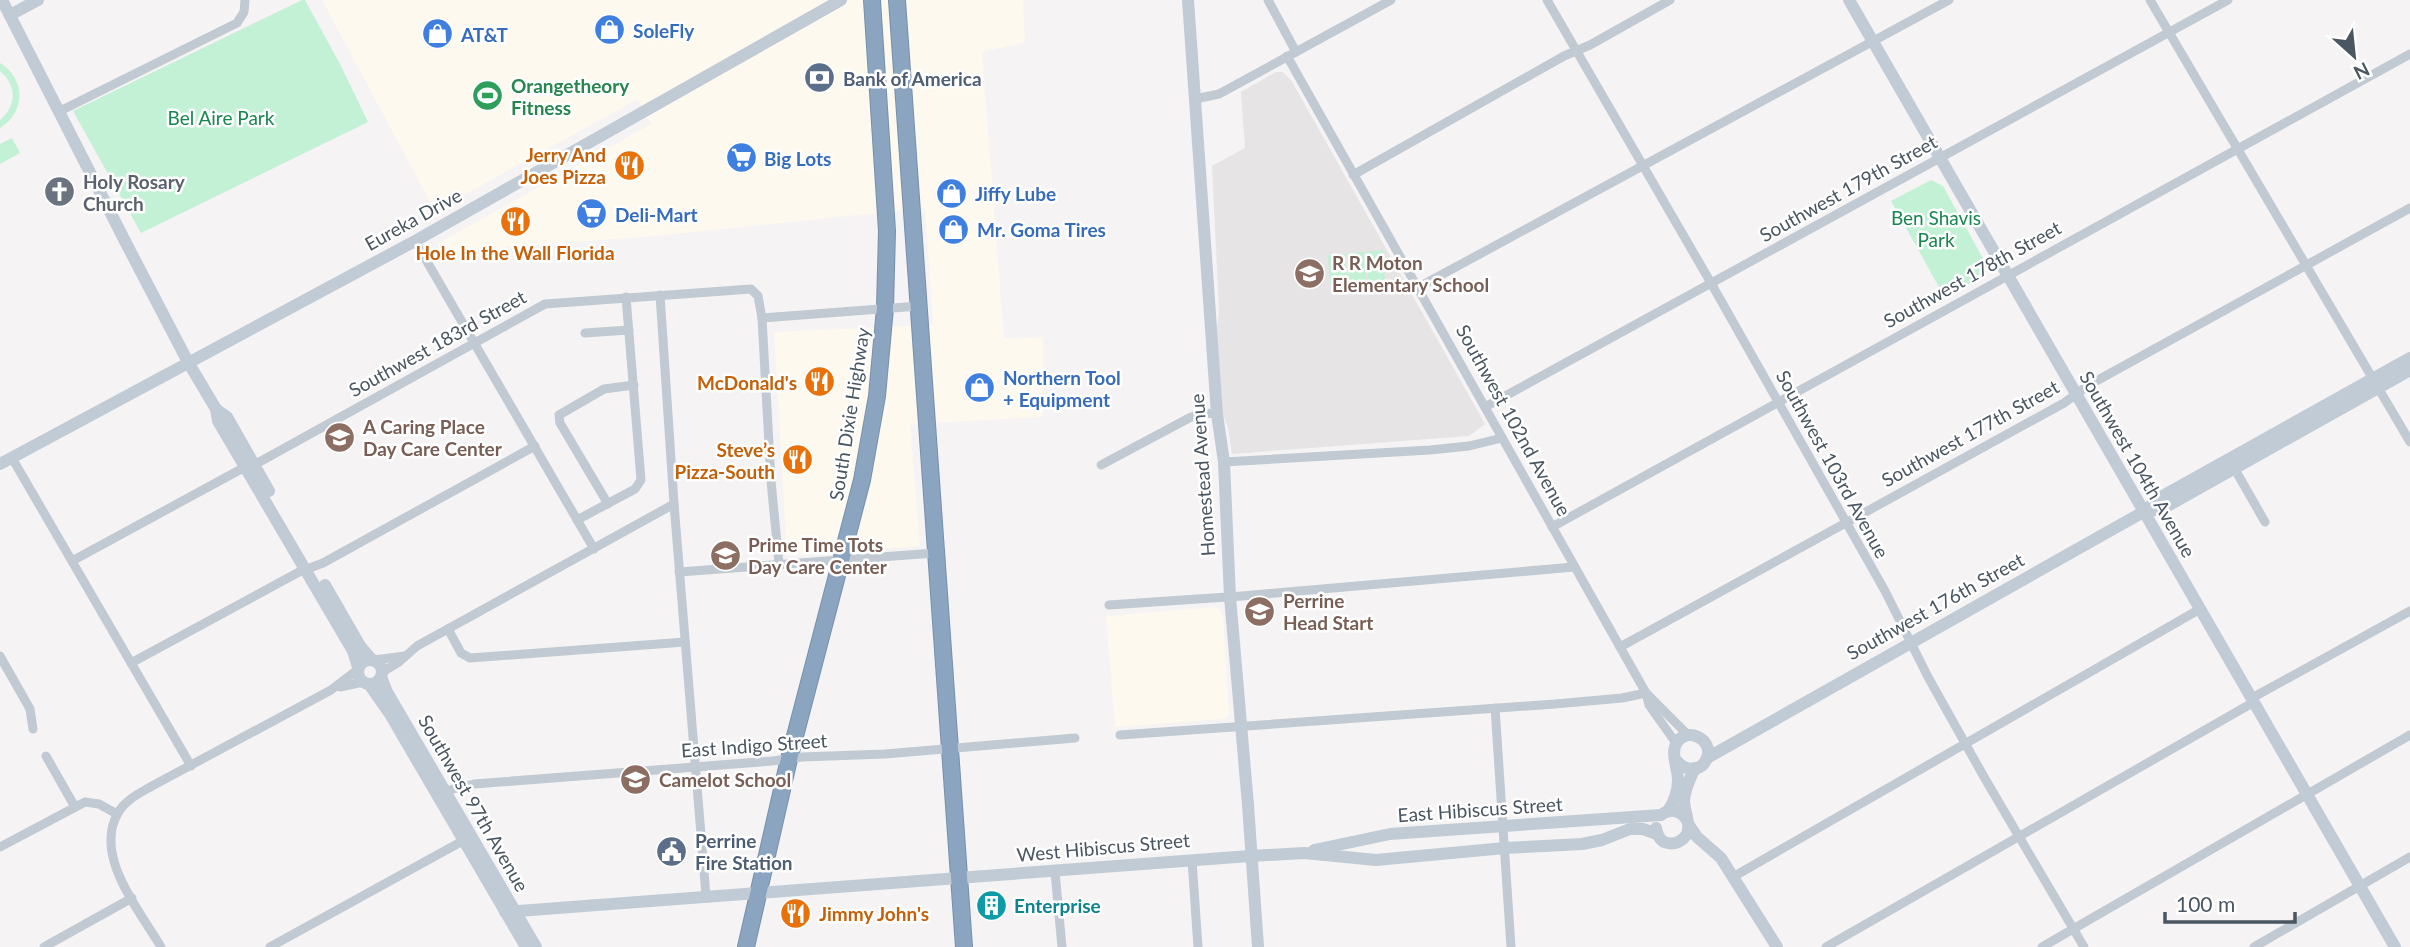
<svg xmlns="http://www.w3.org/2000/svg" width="2410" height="947" font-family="Lato,sans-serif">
<rect width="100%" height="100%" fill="#f5f3f3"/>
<g fill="#fdf9ef">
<path d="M322,0H1023L1025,42L982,52L1004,339L1043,337V417L910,424L920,546L787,556L774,332L933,325L925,208L656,236L441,252L437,244L651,124L638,99L435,211Z"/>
<path d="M1215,607L1220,610L1223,615L1229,715L1224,719L1115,727L1106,616Z"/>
</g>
<path fill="#e6e4e5" d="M1276,72H1283L1291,80L1485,424L1469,436L1232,454L1228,428L1223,415L1217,331L1219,311L1212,166L1245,148L1241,92Z"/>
<g fill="#c3f1d5">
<path d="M302,0H305L340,64L368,122L141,233L73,111Z"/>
<path d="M0,63C26,79 26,112 0,128V120C17,106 17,85 0,71Z"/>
<path d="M12,138L20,153L0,164V144Z"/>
<path d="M1931,180L1943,186L1985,262C1985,281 1960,288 1944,296L1891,201Z"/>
<path d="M1383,250L1385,280L1368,281L1366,252Z"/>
<path d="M1364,252L1366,282L1349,283L1347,253Z"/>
<path d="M1345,254L1347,283L1330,284L1328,255Z"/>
</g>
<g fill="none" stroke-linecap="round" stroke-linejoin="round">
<defs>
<g id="highway">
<path d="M897,0L964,947"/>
<path d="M746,947L789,759L862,480L877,396L885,308L887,231L872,0"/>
</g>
</defs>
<use href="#highway" stroke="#7690ad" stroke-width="18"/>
<g stroke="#c1cad2" stroke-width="9">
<path d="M1268,0L1296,52"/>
<path d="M1547,0L1711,283L1885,591L1928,677L1984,777L2084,947"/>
<path d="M2150,0L2410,442"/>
<path d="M1287,56L1620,647L1646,693L1649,705L1676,743"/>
<path d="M1195,99L1219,94L1391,0"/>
<path d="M60,111L237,23L244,12L245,0"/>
<path d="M1353,175L1564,56L1590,45L1670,0"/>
<path d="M415,241L594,549"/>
<path d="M1417,288L1949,0"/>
<path d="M660,295L674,504L706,896"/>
<path d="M762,318L919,306"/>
<path d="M585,333L629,330"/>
<path d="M1485,407L2228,0"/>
<path d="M12,458L191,766"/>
<path d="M1224,462L1430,450L1469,446L1502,438"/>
<path d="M1101,465L1191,417L1205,413L1217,414"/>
<path d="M2233,466L2265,522"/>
<path d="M608,504L560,423L559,415L604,389L634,385"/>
<path d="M577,520L635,489L641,480L626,297"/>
<path d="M1552,527L2410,54"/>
<path d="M72,561L245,467L254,465L545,304L751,289L758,296L762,318L771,481L779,564"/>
<path d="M679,572L935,553"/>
<path d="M1109,605L1242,596L1574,567"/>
<path d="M448,629L461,653L470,658L685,642"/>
<path d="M1620,647L2064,403L2089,385L2410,208"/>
<path d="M0,656L30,709L33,729"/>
<path d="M374,660L405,656"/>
<path d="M131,663L299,572L323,563L535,446"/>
<path d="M382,672L399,662L417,646L674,504"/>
<path d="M340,687L363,682"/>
<path d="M1647,694L1688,735"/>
<path d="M2252,698L2410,611"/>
<path d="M1495,708L1511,947"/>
<path d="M1120,735L1555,704L1622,698L1646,693"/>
<path d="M46,756L75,807"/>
<path d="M441,792L474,784L772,761L802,757L885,754L1075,738"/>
<path d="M0,847L85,802L99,804L117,814"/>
<path d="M1192,860L1198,947"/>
<path d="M1055,872L1062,947"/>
<path d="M1733,877L2200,609"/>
<path d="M44,947L132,898"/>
<path d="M161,947C140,911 93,856 118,813C125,800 140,793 152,786L331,690L357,670"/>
<path d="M270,947L468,838"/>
<path d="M1826,947L2254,702"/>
<path d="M2042,947L2410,735"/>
<path d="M2254,947L2410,857"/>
</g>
<g stroke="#c1cbd6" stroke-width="12">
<path d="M2,0L127,245L188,362L216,409L218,421L353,651L358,667"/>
<path d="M1188,0L1217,414L1224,462L1230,597L1248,805L1258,947"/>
<path d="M1849,0L2395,947"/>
<path d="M10,15L38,0"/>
<path d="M216,409L227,417L269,491"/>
<path d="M0,464L415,241L841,0"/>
<path d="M2145,511L2162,509L2410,370"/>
<path d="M325,585L360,646L371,659"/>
<circle cx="370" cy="672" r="12"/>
<path d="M381,677L387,692L536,947"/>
<path d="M369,684L390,714L526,947"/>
<path d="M1707,758L2145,511L2159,498L2410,358"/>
<path d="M1668,811C1674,802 1678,792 1678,780C1678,768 1670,753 1677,742C1688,726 1714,740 1707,758C1701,773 1684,771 1676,760"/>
<path d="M1664,813C1673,808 1681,811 1687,820"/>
<path d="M1689,825L1697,837L1721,858L1777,947"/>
<path d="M1656,828C1657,834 1659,839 1664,842C1669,844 1676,844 1680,841C1696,832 1684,814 1684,800C1685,789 1690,778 1695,768"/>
<path d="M1314,850L1390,834L1661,815"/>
<path d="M505,912L1250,856L1304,853L1376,860L1505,848L1582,844L1602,840L1630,829H1643L1657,834"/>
</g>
<use href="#highway" stroke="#8ba5c1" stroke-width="16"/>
</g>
<defs>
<symbol id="shop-disc" viewBox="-11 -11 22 22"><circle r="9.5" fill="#3f7fe0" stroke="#fff"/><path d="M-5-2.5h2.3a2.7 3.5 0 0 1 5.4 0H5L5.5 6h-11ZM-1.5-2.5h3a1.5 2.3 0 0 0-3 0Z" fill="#fff"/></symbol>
<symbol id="bank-disc" viewBox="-11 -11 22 22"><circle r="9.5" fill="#5c6f8a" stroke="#fff"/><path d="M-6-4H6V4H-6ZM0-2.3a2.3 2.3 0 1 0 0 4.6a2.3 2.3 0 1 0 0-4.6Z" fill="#fff"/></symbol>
<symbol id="stadium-disc" viewBox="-11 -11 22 22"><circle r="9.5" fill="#2e9e5b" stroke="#fff"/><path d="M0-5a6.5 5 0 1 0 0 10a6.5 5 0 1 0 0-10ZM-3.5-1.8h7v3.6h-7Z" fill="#fff"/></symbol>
<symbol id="supermarket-disc" viewBox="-11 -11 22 22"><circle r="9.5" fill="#3f7fe0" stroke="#fff"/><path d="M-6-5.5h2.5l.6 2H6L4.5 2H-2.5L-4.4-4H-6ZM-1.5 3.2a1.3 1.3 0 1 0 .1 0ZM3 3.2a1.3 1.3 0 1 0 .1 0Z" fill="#fff"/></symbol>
<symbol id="restaurant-disc" viewBox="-11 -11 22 22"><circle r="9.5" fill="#e8710a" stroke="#fff"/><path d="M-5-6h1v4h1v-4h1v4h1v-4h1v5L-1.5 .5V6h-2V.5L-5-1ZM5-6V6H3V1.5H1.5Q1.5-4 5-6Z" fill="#fff"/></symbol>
<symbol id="church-disc" viewBox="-11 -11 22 22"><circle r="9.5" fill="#6b7280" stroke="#fff"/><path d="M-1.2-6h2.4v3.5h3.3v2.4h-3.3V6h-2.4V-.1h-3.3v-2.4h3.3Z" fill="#fff"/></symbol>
<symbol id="school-disc" viewBox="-11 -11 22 22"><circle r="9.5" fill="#8d6e63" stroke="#fff"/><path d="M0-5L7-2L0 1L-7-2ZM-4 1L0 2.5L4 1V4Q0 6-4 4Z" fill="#fff"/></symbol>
<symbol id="civic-disc" viewBox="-11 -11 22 22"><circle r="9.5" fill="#5c6f8a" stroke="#fff"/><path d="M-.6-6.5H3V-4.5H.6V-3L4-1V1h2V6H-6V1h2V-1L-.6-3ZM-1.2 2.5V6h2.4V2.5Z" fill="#fff"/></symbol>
<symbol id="building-disc" viewBox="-11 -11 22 22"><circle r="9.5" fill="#0f9aa8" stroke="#fff"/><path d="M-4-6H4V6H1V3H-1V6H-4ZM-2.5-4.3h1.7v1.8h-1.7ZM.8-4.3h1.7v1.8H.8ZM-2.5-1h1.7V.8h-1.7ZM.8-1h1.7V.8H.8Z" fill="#fff"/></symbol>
</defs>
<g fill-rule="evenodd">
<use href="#shop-disc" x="592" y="12" width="35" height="35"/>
<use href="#shop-disc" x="420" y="16" width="35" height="35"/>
<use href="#bank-disc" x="802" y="60" width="35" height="35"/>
<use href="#stadium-disc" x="470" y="78" width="35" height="35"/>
<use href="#supermarket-disc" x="724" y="140" width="35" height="35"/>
<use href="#restaurant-disc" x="612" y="148" width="35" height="35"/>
<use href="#church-disc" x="42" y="174" width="35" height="35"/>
<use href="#shop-disc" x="934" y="176" width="35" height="35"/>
<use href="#supermarket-disc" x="574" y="196" width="35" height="35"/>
<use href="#restaurant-disc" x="498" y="204" width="35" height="35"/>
<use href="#shop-disc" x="936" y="212" width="35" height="35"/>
<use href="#school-disc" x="1292" y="256" width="35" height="35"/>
<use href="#restaurant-disc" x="802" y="364" width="35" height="35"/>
<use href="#shop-disc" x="962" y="370" width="35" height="35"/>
<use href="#school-disc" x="322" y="420" width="35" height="35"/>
<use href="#restaurant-disc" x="780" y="442" width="35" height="35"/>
<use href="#school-disc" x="708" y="538" width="35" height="35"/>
<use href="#school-disc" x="1242" y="594" width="35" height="35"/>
<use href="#school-disc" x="618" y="762" width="35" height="35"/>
<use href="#civic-disc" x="654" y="834" width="35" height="35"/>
<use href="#building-disc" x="974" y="888" width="35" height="35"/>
<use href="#restaurant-disc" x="778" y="896" width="35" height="35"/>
</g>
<g text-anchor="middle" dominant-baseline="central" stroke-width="5" stroke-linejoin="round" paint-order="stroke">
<g font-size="19" font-weight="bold" fill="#366cbe" stroke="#fff" text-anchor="start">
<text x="633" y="30">SoleFly</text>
<text x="461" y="34">AT&amp;T</text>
<text x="764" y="158">Big Lots</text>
<text x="975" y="193">Jiffy Lube</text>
<text x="615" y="214">Deli-Mart</text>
<text x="977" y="229">Mr. Goma Tires</text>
<text x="1003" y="377">Northern Tool<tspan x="1003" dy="22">+ Equipment</tspan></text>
</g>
<g font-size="19" font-weight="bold" fill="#4e5e75" stroke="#fff" text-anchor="start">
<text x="843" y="78">Bank of America</text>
<text x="695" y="840">Perrine<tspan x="695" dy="22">Fire Station</tspan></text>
</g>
<g font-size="19" font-weight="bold" fill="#27864d" stroke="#fff" text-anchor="start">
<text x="511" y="85">Orangetheory<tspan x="511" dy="22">Fitness</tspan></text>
</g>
<g font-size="19" fill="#17864f" stroke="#fff">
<text x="221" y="117">Bel Aire Park</text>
<text x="1936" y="217">Ben Shavis<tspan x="1936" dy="22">Park</tspan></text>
</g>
<g font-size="19" font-weight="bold" fill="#c56008" stroke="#fff" text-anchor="end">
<text x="606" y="154">Jerry And<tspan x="606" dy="22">Joes Pizza</tspan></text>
<text x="515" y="252" text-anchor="middle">Hole In the Wall Florida</text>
<text x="797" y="382">McDonald's</text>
<text x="775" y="449">Steve’s<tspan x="775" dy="22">Pizza-South</tspan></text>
<text x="819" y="913" text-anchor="start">Jimmy John's</text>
</g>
<g font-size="19" font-weight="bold" fill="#5b616d" stroke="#fff" text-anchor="start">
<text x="83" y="181">Holy Rosary<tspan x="83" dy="22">Church</tspan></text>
</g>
<g font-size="19" fill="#4a5661" stroke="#fff">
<text transform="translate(1848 188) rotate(-29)">Southwest 179th Street</text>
<text transform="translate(413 219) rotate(-29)">Eureka Drive</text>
<text transform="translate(1972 274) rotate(-29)">Southwest 178th Street</text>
<text transform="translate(437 343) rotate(-29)">Southwest 183rd Street</text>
<text transform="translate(849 414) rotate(-81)">South Dixie Highway</text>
<text transform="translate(1514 420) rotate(61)">Southwest 102nd Avenue</text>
<text transform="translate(1970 433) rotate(-29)">Southwest 177th Street</text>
<text transform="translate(1833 464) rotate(61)">Southwest 103rd Avenue</text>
<text transform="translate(2138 464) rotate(60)">Southwest 104th Avenue</text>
<text transform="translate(1202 475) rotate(-94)">Homestead Avenue</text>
<text transform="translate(1935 606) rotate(-29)">Southwest 176th Street</text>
<text transform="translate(754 745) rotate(-4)">East Indigo Street</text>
<text transform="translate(474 803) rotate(60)">Southwest 97th Avenue</text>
<text transform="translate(1480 809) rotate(-4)">East Hibiscus Street</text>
<text transform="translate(1103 847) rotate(-5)">West Hibiscus Street</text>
</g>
<g font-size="19" font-weight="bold" fill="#785e54" stroke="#fff" text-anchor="start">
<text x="1332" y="262">R R Moton<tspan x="1332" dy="22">Elementary School</tspan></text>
<text x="363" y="426">A Caring Place<tspan x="363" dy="22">Day Care Center</tspan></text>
<text x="748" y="544">Prime Time Tots<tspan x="748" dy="22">Day Care Center</tspan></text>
<text x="1283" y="600">Perrine<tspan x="1283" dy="22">Head Start</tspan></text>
<text x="659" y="779">Camelot School</text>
</g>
<g font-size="19" font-weight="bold" fill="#0d838f" stroke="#fff" text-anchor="start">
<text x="1014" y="905">Enterprise</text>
</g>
</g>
<g transform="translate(2354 56) rotate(153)" stroke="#ffffff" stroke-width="5" paint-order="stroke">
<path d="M0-5L12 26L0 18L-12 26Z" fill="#4a5661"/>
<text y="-10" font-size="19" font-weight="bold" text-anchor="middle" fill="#4a5661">N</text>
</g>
<path d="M2165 912v10h130v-10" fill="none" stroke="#4a5661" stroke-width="3.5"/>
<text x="2176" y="912" font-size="21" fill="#4a5661" stroke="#ffffff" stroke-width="5" paint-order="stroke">100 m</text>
</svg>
